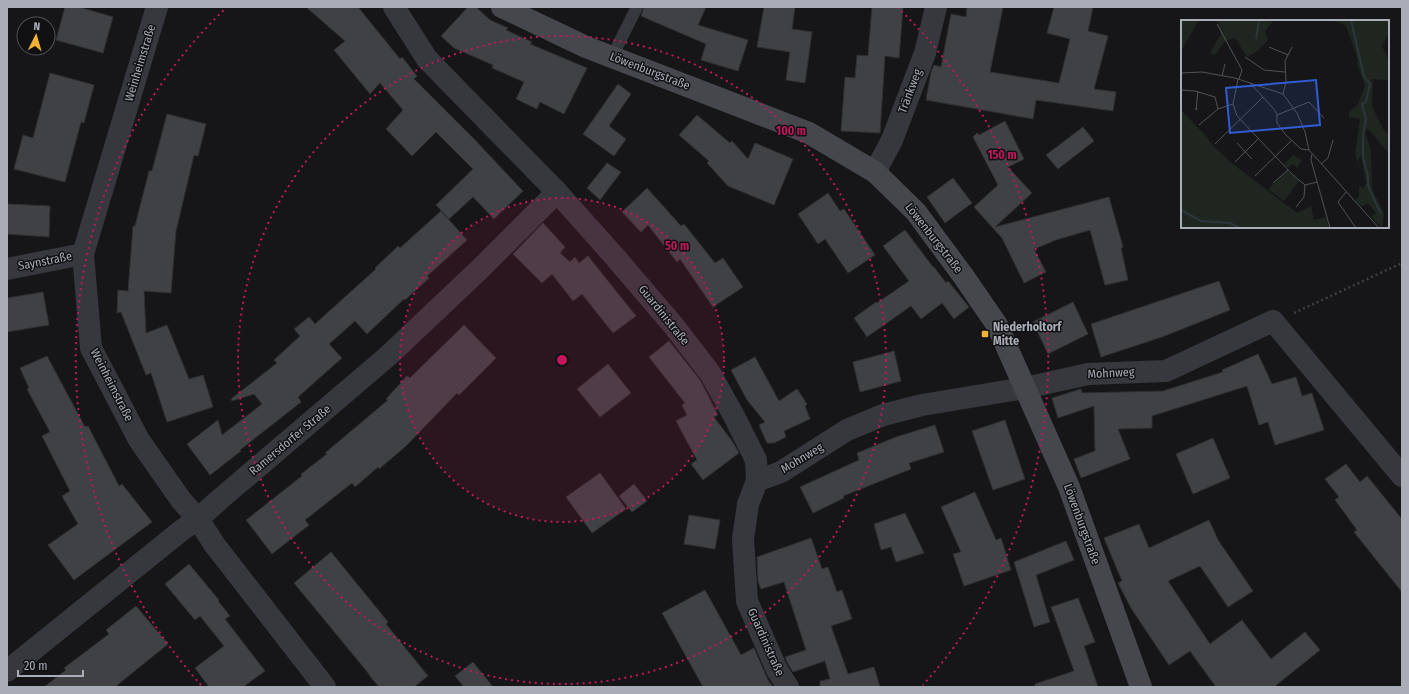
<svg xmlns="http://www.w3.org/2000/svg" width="1409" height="694" font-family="'Fira Sans Condensed',sans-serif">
<rect width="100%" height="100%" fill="#161618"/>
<g fill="#404145" stroke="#303034">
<path d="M65,7H79L113,17L103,53L56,40Z"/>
<path d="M306,7H358L400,59L402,57L417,76L414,79L475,140L523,191L494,219L473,197L449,219L436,205L473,169L436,132L412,156L386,129L403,110L380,83L370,94L334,50L345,41Z"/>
<path d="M468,7H476L490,20L508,28L506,30L532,42L530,44L587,68L564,114L540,102L537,109L516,99L524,82L492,68L493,65L454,48L441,36Z"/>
<path d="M644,7H706L698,25L748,40L738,71L701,60L706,44L641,16Z"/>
<path d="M764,7H795L792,29L812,32L805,83L786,80L790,52L757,47Z"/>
<path d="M872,7H903L899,58L885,56L880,133L841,131L845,77L855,78L857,55L868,56Z"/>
<path d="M967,7H1003L990,72L1059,83L1070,39L1047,33L1054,7H1093L1088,31L1108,36L1094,89L1116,92L1113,111L1036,100L1033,119L926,100L931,72L934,65L941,67L951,14L966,17Z"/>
<path d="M50,73L94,85L84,123L81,122L65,182L14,169L23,135L33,138Z"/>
<path d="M618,84L631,94L609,126L626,139L614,156L583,134Z"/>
<path d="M167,114L206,124L198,156L194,155L176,231L171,293L144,291L146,333L167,325L189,379L203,375L213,407L167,422L151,373L146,375L121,312L117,313L118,290L128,291L133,226H135L149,171H152Z"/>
<path d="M697,115L730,143L732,141L748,159L755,143L793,159L774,205L728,186L707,163L709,161L679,135Z"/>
<path d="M1005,121L1024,159L1008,167L1032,193L995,227L1109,197L1123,247L1121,248L1128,280L1105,285L1090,230L1056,240L1034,249L1046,272L1024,283L1002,238L974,207L998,185L973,137L977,133L979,135Z"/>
<path d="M1083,127L1094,141L1058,169L1046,155Z"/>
<path d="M607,163L621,172L600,200L587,188Z"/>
<path d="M953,178L972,203L945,223L927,197Z"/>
<path d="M647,188L681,226L684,224L715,263L723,258L743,287L713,307L680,259L677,262L648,225L641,232L622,212Z"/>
<path d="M828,193L840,211L844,209L875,255L848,273L825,239L818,244L798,214Z"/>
<path d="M7,204L50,206L49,237L7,234Z"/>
<path d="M441,211L467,240L427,276L429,278L405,300L404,299L367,334L355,321L329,344L342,358L298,397L301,402L240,450L241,451L210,475L187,444L218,420L222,435L262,404L254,394L232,401L231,399L277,363L274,360L300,336L294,329L309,317L315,324L376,269L375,268L398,246L400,248Z"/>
<path d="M543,223L565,247L560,253L570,262L575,257L579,263L588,256L636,316L613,333L582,294L573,301L552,274L542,283L513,254Z"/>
<path d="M905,230L933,267H934L946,283L948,281L969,307L954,319L942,303L921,319L911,306L867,337L854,318L876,302L877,303L909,281L883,246Z"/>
<path d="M1219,281L1230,310L1162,337L1101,357L1091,324Z"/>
<path d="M43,292L49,325L7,332V298Z"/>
<path d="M1073,302L1088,334L1048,354L1033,322Z"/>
<path d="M464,325L496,358L459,395L457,393L406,446L379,469L378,467L355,487L352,483L305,520L309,525L272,554L246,520L302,476L301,474L327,454L325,453L388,400L386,399L407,376L410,378Z"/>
<path d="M669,341L700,380L718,415L714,417L732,441L739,453L703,480L691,464L697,460L676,421L687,415L682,405L685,403L649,357Z"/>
<path d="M894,351L901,381L860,392L853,362Z"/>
<path d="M1258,354L1272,384L1296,377L1302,396L1312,393L1324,430L1275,445L1268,422L1259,425L1247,386L1152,416V428L1118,429L1130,459L1081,478L1074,459L1095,451L1094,406L1058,418L1052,398L1081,389L1082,393L1163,391L1223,372L1222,370Z"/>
<path d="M47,356L85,427L88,426L119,486L122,484L152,522L74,580L48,545L78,524L62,496L70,491L42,436L50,432L27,389L29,388L20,368Z"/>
<path d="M755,357L779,401L797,389L807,404L805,406L810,419L784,431L786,437L774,443H767L759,425L765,422L747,400L731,370Z"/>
<path d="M608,364L631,393L600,417L577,389Z"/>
<path d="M1005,420L1025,479L993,490L972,431Z"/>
<path d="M935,425L944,452L909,463L911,469L843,496L844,498L813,513L800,487L859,460L857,453L896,437Z"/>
<path d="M1213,438L1230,478L1193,494L1176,454Z"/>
<path d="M1346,464L1360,482L1367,476L1402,519V592L1354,532L1357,530L1335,500L1339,497L1325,479Z"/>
<path d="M600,473L626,509L592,533L566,497Z"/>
<path d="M634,484L647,501L632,512L619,496Z"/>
<path d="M975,492L996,540L1001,538L1011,570L964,586L953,554L961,552L941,507Z"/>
<path d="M905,513L924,553L896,562L891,547L881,550L874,524Z"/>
<path d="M689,515L720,520L715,549L684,544Z"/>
<path d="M1209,520L1218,540L1253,591L1228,607L1200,566L1168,581L1210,644L1242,620L1271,659L1305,632L1320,650L1274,687H1216L1190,651L1169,665L1131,608L1118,583L1122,581L1104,538L1139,524L1149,548Z"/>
<path d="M811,538L822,569L828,567L837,592L842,590L852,619L831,626L848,674L874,667L880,687H820V681L830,679L825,661L793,672L788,664L785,657L806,650L784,582L761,589L758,581L757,557Z"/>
<path d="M1066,541L1074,560L1036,575L1050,622L1034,627L1014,562Z"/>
<path d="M331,552L388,622L386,624L428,676L414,687H379L369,675V674L294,583Z"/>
<path d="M189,564L219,600L218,601L230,616L225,619L265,671L243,687H209L195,668L224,646L200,616L195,620L165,584Z"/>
<path d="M705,590L741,655L754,648L768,680L773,687H703L662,613Z"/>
<path d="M1078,598L1095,642L1084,646L1098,687H1035V684L1074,671L1051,607Z"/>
<path d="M136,606L168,644L115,687H44L66,670L64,668L109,634L106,630Z"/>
<path d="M473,662L493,687H464L455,676Z"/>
</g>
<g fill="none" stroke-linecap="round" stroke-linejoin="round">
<path stroke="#3d3f44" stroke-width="2.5" stroke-dasharray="2 3" stroke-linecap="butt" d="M1294,313L1402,263"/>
<path stroke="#37383d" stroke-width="12" d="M612,57L637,7"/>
<g stroke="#37383d" stroke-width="22">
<path d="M157,7L83,254L91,348L139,440L181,500L198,519L214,544L325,687"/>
<path d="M394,7L427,59L557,192L615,257L673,325L710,373L734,416L756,460L757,481L748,504L743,539L747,601L777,670L788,687"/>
<path d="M875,172L892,140L925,53L936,7"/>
<path d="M7,269L83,254"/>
<path d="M757,481L781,472L847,430L883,415L922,405L1025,388L1088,374L1166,371L1273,321L1402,476"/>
<path d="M7,671L182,530L198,519L219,500L388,356L480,269L557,192"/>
</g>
<path stroke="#45474d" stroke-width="22" d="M502,7L586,47L809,133L875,172L916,212L964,277L997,325L1069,487L1141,687"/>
</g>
<circle cx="562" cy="360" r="162" fill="#c2185b" fill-opacity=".12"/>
<g fill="none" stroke="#c2185b" stroke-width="2" stroke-dasharray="2 4">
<circle cx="562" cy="360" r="162"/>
<circle cx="562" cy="360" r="324"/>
<path d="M201 685A486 486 0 0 1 227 7M897 7A486 486 0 0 1 923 685"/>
</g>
<rect fill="#f2b134" stroke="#111113" stroke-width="1.5" x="981" y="330" width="8" height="8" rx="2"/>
<g text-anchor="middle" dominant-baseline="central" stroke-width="3" stroke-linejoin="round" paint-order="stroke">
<g font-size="12" fill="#a8adb8" stroke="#111113">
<text transform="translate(140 63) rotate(-73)">Weinheimstraße</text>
<text transform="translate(650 71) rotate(21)">Löwenburgstraße</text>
<text transform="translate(910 91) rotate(-69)">Tränkweg</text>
<text transform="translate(934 238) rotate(52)">Löwenburgstraße</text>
<text transform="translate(45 261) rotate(-11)">Saynstraße</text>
<text transform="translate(664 315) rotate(51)">Guardinistraße</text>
<text transform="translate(1111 373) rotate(-3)">Mohnweg</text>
<text transform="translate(112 385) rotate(63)">Weinheimstraße</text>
<text transform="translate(290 440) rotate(-40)">Ramersdorfer Straße</text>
<text transform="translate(802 458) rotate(-31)">Mohnweg</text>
<text transform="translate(1082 524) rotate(70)">Löwenburgstraße</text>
<text transform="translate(766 642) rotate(66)">Guardinistraße</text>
</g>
<g font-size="12" font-weight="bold" fill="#a8adb8" stroke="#111113" text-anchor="start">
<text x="993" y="327">Niederholtorf<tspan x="993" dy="14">Mitte</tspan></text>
</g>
</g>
<g transform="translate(1181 20)">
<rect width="208" height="208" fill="#161618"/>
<path d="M0,0H18L0,31ZM36,0H93L84,11L87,20L77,31L66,37L54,18L44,21L34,35L29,33L40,14ZM138,0H208V13L201,26L208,41V60L190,59L192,63L191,86L202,109L208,115V133L187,109L184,111L190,131L191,169L203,193L201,208L190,197L195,193L187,183L181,187L174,180L178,176V165L182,168L185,164L180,135L177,141L181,156L174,134L179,99L168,97V92L177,84L184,66L176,44L177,40L165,6L158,2ZM0,90L24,115L33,127L52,144L116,193L130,186L133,200L145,197L148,208H0ZM112,135L121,140L116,148L111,144L107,148L103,144ZM107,151L118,161L103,181L87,169Z" fill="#1e261f"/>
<path fill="none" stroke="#2c353c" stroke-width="2" d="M170,0L183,56L189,64L185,82L181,84L185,99L182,114V138L187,156V166L200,194M75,19L78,0M0,190L20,201L49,203L59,208"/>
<path fill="none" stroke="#505258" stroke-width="1" d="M36,4L61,50L58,59M88,27L107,35M64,37L83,50L104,52M0,53L21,52L54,58L102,74L116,93L124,112L128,130L198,208M41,56L44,44M57,59L52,84L56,96L112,155L124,165L136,162M69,63L92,88L96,94V103L104,114L120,129L128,130M0,70L14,71L34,77L37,89M102,74L105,62L104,41L111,27M16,88L15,90L17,71M96,95L128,82L143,98M18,105L37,89L52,84M56,123L71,139M34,124L82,77M131,134L130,140L149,208M54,142L77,119M140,144L147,138L152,120M74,156L110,121M92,163L107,150M165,172L157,182L175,208M115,187L123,177L124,165"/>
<path fill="#325cd3" fill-opacity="0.15" stroke="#325cd3" stroke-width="2" d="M135,60L139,105L49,113L45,68Z"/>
<rect width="208" height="208" fill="none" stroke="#a8adb8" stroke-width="2"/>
</g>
<circle cx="562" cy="360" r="6" fill="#c2185b" stroke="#111113" stroke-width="2"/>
<g font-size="12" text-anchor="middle" font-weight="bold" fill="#c2185b" stroke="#111113" stroke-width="3" stroke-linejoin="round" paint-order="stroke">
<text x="791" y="135">100 m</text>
<text x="1002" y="159">150 m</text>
<text x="677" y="250">50 m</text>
</g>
<rect width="1409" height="694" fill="none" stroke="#a8adb8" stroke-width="16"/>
<g transform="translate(36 36) rotate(5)"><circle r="19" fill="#111113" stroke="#4d4f55"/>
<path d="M0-3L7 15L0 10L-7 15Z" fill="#f2b134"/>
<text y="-6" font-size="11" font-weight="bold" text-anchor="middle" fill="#a8adb8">N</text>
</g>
<path d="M18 670v6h65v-6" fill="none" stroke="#a8adb8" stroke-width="2"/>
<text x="24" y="670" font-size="12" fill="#a8adb8" stroke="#111113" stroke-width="3" paint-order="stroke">20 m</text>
</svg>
